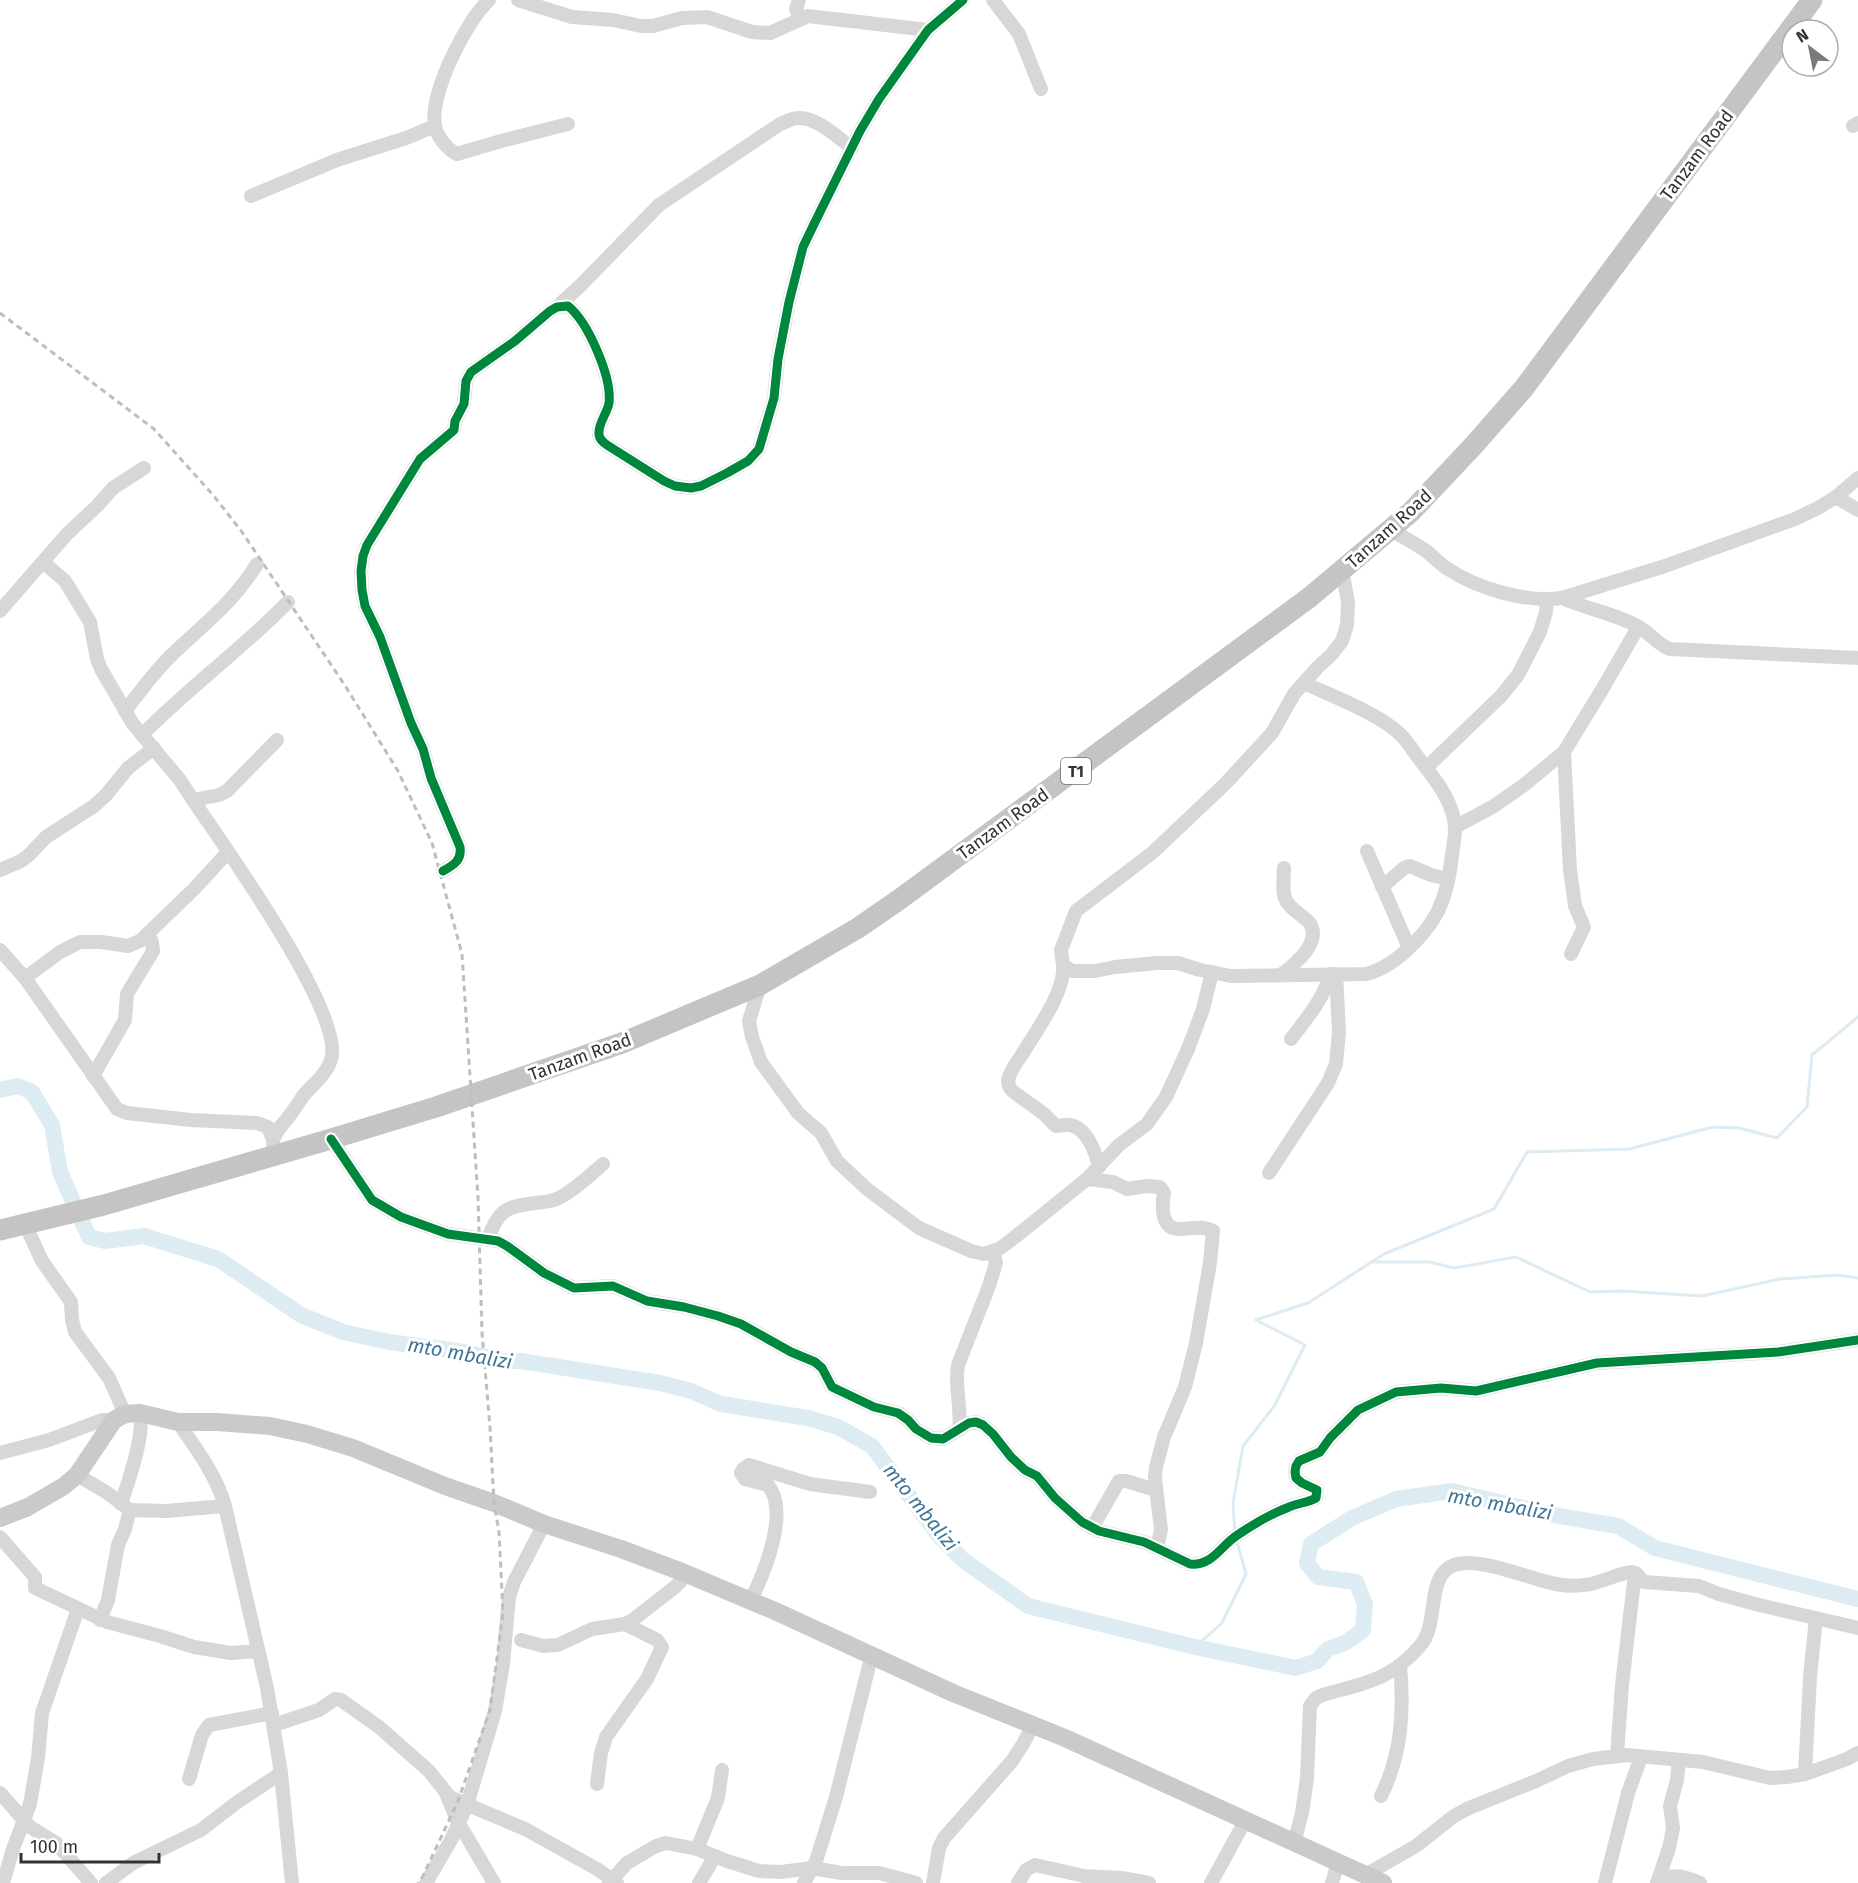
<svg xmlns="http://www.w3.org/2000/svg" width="1858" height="1883" font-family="'Fira Sans',sans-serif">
<rect width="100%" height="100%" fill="#fff"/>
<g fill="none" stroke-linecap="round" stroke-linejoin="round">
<g stroke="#ddebf3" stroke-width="3">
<path d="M1373,1262H1429L1454,1268L1516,1257L1590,1292L1622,1291L1702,1296L1780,1279L1837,1275L1858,1278"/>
<path d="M1235,1533L1233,1503L1243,1446L1275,1405L1305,1345L1256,1320L1308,1303L1384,1254L1494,1209L1527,1152L1629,1149L1713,1127L1739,1128L1777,1138L1807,1107L1812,1055L1858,1017"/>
<path d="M1195,1647L1222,1623L1246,1574L1237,1542"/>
</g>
<path stroke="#ddebf3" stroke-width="16" d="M0,1090L18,1086L32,1092L52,1125L60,1172L89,1237L105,1241L144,1236L218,1259L301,1315L343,1332L389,1342L465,1352L502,1361H521L660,1383L691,1391L721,1404L808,1418L838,1427L872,1446L940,1537L963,1560L1028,1606L1195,1647L1296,1668L1317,1661L1328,1649L1345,1643L1363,1630L1365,1604L1356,1582L1318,1577L1307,1563L1311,1544L1352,1518L1396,1499L1452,1491L1553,1515L1618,1526L1655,1548L1858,1599"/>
<g stroke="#d7d7d7" stroke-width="14">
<path d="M489,0C466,21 429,94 435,126C437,137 448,150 457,154L501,141L568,124"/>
<path d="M518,0L572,17L613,20L641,26H653L682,18L707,17L752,32L770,33L808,16L928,30"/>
<path d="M799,0L796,9L800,19"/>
<path d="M993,0L1019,34L1041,89"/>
<path d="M1853,126L1858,123"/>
<path d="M251,196L337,160L406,138L435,126"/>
<path d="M557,307L581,285L659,205L780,124C786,122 792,118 798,118C817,117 837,137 852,148"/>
<path d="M1836,497L1858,510"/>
<path d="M1391,530C1402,537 1415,543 1426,551C1434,557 1440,564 1448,569C1478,589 1527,603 1562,598L1665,566L1795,519L1818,508L1836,497L1858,478"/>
<path d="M43,562L65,581L90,622L97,659L101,669L133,724L180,780L193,800C222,843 346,1015 331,1060C326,1075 313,1084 303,1096C298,1104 293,1111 287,1119C282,1125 274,1133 273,1142C273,1146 275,1151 275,1156"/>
<path d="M1562,598C1586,609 1617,614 1639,627C1650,633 1657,644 1670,649L1858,658"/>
<path d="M0,611L67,534L97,506L113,488L144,468"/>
<path d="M1304,683C1332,696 1380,714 1401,735C1407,741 1412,749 1417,756C1431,774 1447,793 1453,815C1457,828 1454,842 1452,855C1450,875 1446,895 1437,913C1424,937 1393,968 1366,974L1231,976L1200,970L1178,963H1157L1115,967L1095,971H1072L1063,965L1061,950L1076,911L1152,853L1225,784L1272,733L1294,694L1317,668L1332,654L1342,641L1347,625L1348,602L1342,570"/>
<path d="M125,711C142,689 159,666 179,648C209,620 235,600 257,564"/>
<path d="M142,735C188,688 242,649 288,602"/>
<path d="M1564,752L1570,870L1575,906L1584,927L1571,954"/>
<path d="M1426,768L1501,696L1518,675L1540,632L1546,612L1547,600"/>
<path d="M193,800L219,795L227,791L277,740"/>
<path d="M1455,827L1494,806L1524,785L1564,752L1603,688L1633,636L1639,627"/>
<path d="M1367,851L1409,948"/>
<path d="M0,870L21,861L29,855L46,837L94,806L106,795L128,768L154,748"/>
<path d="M443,871C454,865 462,860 460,847L431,778L423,749L411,723L380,637L365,606L362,590L361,571L363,556L367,545L420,459L454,430L455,421L464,404L466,381L471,372L515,341L550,311L557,307L568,306C588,322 612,377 609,403C607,414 598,423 599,434C599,439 603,442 607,445L664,481L675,486L691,488L701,486L727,473L748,461L759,449L774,398L778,359L789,302L803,247L815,222L860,131L879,99L928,30L963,0"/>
<path d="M1382,887L1404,868L1410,866L1431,875L1448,879"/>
<path d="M0,950L25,978L117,1109L127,1113L191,1120L257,1123L268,1127L273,1140"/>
<path d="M1063,965C1066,992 1034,1034 1021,1056C1016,1063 1009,1073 1008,1081C1008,1086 1011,1090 1015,1093L1044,1114L1056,1126C1061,1126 1066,1124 1070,1125C1087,1128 1096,1153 1099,1167"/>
<path d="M1281,975C1295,964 1323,942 1309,922C1283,900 1282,905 1284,868"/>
<path d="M25,978L60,952L80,942H101L128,946L140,941L194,889L228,852"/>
<path d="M760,985L749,1021L752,1037L761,1062L798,1113L821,1133L837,1161L867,1189L919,1228L971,1251L984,1254L999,1249L1015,1237L1087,1179L1119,1145L1147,1124L1166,1097L1188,1049L1203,1009L1212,972"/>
<path d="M1291,1039C1306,1019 1324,999 1330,974"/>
<path d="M93,1076L125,1020L127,994L153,951L152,942L148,933"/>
<path d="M331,1139L372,1200L401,1217L448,1234L498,1241L507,1246L544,1273L574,1288L613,1286L647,1301L684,1307L718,1316L741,1324L791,1352L815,1362L822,1368L832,1387L874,1407L898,1413L908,1420L916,1429L931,1438L943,1439L969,1423L976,1422L983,1425L993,1434L1011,1457L1025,1470L1037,1476L1055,1498L1082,1522L1099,1531L1144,1542L1190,1564C1212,1566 1220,1547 1236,1536C1252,1525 1271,1514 1289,1507C1298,1503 1307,1503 1316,1498L1317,1490L1302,1483L1296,1478L1295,1472L1296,1466L1299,1461L1320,1452L1330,1438L1358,1410L1396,1392L1441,1388L1476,1391L1597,1363L1778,1352L1858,1340"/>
<path d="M1269,1173L1328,1083L1336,1064L1339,1032L1336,974"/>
<path d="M1087,1179L1113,1182L1127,1189L1147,1186L1160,1187L1164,1193C1162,1205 1160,1229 1179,1229C1190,1229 1202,1225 1213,1231L1210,1263L1196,1343L1185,1387L1164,1437L1156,1467L1155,1478L1161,1530L1157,1547"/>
<path d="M25,1224L42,1261L71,1302L72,1320L75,1332L109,1378L125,1414"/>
<path d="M488,1239C498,1210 507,1206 536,1203C544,1202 551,1202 559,1198C575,1190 589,1176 603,1164"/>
<path d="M178,1422C197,1451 215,1472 225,1506L267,1688L281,1773L292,1883"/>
<path d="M959,1430C962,1407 954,1387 958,1365L989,1286L996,1263L993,1251"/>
<path d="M0,1453L49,1440L102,1420H114"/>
<path d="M77,1475L106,1492L130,1510L166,1511L225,1506"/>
<path d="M121,1504C128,1482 145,1435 140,1413"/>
<path d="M1092,1528L1119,1481H1126L1156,1490"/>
<path d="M0,1537L35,1577V1588L107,1622L160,1636L194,1647L231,1653L258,1651"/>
<path d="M751,1600C764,1573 790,1512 768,1485L745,1479L741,1473L743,1469L749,1465L810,1484L870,1492"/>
<path d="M100,1620L108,1600L118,1545L125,1529L130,1510"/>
<path d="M521,1640L543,1646L558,1645L592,1629L625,1624L634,1619L675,1587L681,1581L682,1572"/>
<path d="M274,1725L319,1710L335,1699L341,1700L379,1727L429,1771L448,1795L454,1799L525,1829L597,1869L617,1883"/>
<path d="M1617,1755L1622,1685L1635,1573"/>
<path d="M1805,1774L1810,1677L1816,1618"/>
<path d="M189,1779L202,1735L209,1725L272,1713"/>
<path d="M597,1784L601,1753L606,1737L647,1679L662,1647L657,1640L625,1624"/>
<path d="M0,1793L30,1827L56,1843L91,1883"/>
<path d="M446,1793L457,1820L494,1883"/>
<path d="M1381,1796C1402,1754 1404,1711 1400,1665"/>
<path d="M1294,1843L1302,1813L1307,1778L1310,1706L1316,1698L1320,1696C1362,1683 1389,1682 1420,1646C1440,1623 1425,1576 1454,1565C1479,1556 1529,1579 1556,1584C1571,1587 1587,1586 1601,1581C1611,1578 1621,1573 1632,1572L1637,1574L1644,1582L1699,1586L1719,1594L1755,1604L1858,1628"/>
<path d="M697,1849L718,1798L722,1770"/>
<path d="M1365,1875L1416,1846L1454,1816L1469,1808L1536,1781L1568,1766L1593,1759L1627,1755L1703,1762L1770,1778L1787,1777L1805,1774L1847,1759L1858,1753"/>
<path d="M3,1883L13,1849L30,1804L38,1758L42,1713L78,1609"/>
<path d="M106,1883L133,1863L201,1830L236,1803L281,1773"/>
<path d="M426,1883L451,1840L467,1805L495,1711L503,1664L509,1597L514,1582L544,1524"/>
<path d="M609,1883L627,1863L656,1846L666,1843L697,1849L727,1861L759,1871L781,1872L812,1868L842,1873H879L916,1883"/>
<path d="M699,1883L715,1856"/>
<path d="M804,1883L816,1861L836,1797L872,1654"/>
<path d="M933,1883L939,1848L944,1838L1012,1761L1023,1744L1033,1725"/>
<path d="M1018,1883L1026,1870L1035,1865L1084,1876L1122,1878L1149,1883"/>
<path d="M1211,1883L1245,1821"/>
<path d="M1332,1883L1338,1863"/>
<path d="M1605,1883L1628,1793L1641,1757"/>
<path d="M1657,1883L1669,1848L1673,1828L1670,1806L1677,1780L1679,1760"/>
<path d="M1657,1883C1671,1872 1684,1876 1700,1883"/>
</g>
<path stroke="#cacaca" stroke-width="18" d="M0,1518L28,1507L64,1486L77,1475L114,1420L125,1414L140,1413L178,1422H218L270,1426L307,1434L353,1448L445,1486L494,1503L544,1524L621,1549L682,1572L775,1611L953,1693L1065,1738L1383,1883"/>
<path stroke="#c4c4c4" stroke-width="21" d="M0,1230L104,1205L331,1139L436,1107L622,1043L760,985L858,928L900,899L1310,597L1411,512L1474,445L1524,388L1812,0"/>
<path stroke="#bebebe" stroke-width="3" stroke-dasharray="6 4.5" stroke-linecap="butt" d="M0,313L154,429L213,495L242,532L344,684L398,771L432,843L462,954L478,1198L482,1333L490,1427L494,1503L499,1532L503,1613L490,1710L458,1801L423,1876L418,1883"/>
<defs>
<g id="cycleway">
<path d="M443,871C454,865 462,860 460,847L431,778L423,749L411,723L380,637L365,606L362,590L361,571L363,556L367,545L420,459L454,430L455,421L464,404L466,381L471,372L515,341L550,311L557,307L568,306C588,322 612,377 609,403C607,414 598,423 599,434C599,439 603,442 607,445L664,481L675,486L691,488L701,486L727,473L748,461L759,449L774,398L778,359L789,302L803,247L815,222L860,131L879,99L928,30L963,0"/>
<path d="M331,1139L372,1200L401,1217L448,1234L498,1241L507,1246L544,1273L574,1288L613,1286L647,1301L684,1307L718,1316L741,1324L791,1352L815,1362L822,1368L832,1387L874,1407L898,1413L908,1420L916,1429L931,1438L943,1439L969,1423L976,1422L983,1425L993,1434L1011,1457L1025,1470L1037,1476L1055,1498L1082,1522L1099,1531L1144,1542L1190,1564C1212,1566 1220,1547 1236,1536C1252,1525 1271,1514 1289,1507C1298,1503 1307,1503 1316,1498L1317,1490L1302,1483L1296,1478L1295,1472L1296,1466L1299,1461L1320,1452L1330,1438L1358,1410L1396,1392L1441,1388L1476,1391L1597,1363L1778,1352L1858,1340"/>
</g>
</defs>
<use href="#cycleway" stroke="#fff" stroke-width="13"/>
<use href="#cycleway" stroke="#00873e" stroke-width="9"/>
</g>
<g text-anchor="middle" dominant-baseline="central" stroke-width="6" stroke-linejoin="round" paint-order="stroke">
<rect fill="#fff" stroke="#707070" stroke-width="1.5" x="1061" y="758" width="30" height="26" rx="4.5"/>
<g font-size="16" font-weight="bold" fill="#333">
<text x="1076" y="771">T1</text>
</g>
<g font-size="18" fill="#333" stroke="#fff">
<text transform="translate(1697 155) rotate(-53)">Tanzam Road</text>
<text transform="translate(1389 529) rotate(-42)">Tanzam Road</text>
<text transform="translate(1003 824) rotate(-36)">Tanzam Road</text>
<text transform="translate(580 1057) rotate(-20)">Tanzam Road</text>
</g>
<g font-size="20" font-style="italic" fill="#3f7597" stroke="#fff">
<text transform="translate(460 1353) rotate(10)">mto mbalizi</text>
<text transform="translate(1500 1504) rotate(10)">mto mbalizi</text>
<text transform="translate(921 1507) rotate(51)">mto mbalizi</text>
</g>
</g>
<g transform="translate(1810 48) rotate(328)"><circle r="28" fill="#ffffff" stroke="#adadad" stroke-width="1.5"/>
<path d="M0-4.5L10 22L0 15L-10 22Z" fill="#7a7a7a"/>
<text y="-9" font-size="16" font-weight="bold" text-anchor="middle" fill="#333333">N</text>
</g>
<path d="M21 1853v9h138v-9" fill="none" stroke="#333333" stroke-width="3"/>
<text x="30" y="1853" font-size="18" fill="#333333" stroke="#ffffff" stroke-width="4.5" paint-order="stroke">100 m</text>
</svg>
